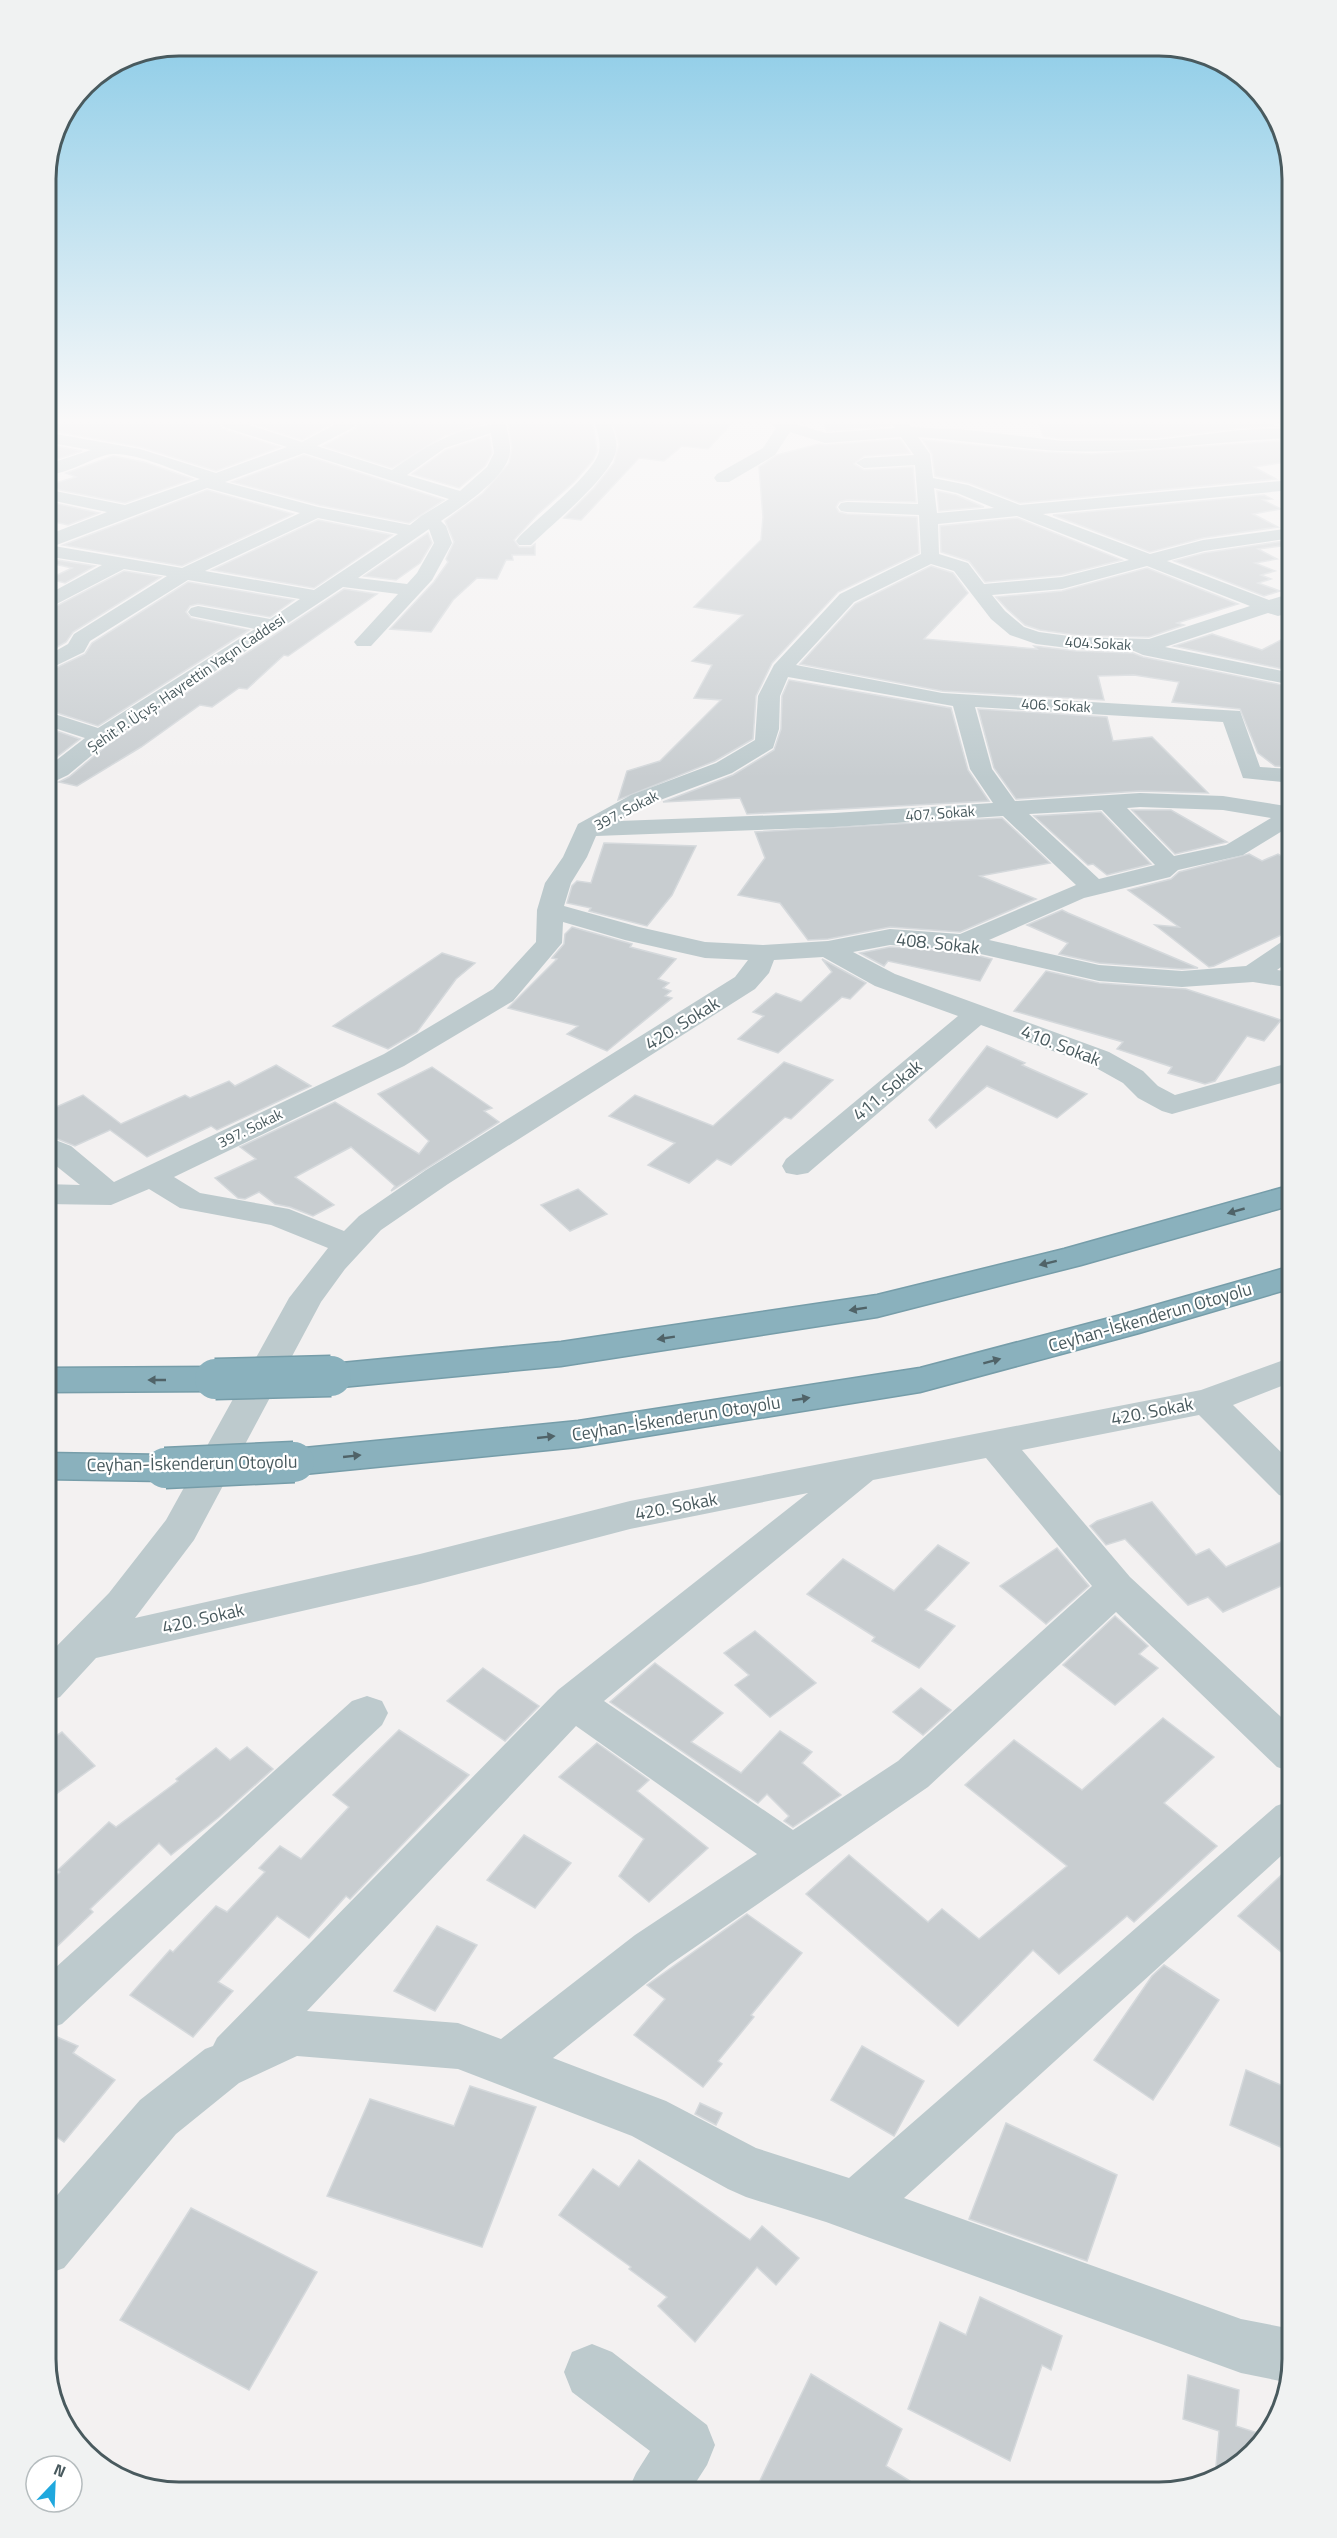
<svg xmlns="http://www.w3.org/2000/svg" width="1337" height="2538" font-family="'Titillium Web',sans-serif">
<rect width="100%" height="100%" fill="#f3f1f1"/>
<g fill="#c8cdd0" stroke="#d5d9dc" stroke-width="1.5">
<path d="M54,424H220L223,429L280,447L216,471L141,447L53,431Z"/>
<path d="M253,424H331L302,440Z"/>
<path d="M358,424H483L444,436L392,468L323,446L355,429Z"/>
<path d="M508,424H593L597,451L593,460L574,482L537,515L514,540L519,547H531L535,544V555H512L513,560H506L497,579L477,578L453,600L431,632L390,629L434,582L448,562L446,559L454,542L445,521L483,493L509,463L512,448Z"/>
<path d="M613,424H731L708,449L682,446L664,461L639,458L581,520L564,518L594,488L614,463L619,444Z"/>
<path d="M824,424H890L891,426L827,431Z"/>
<path d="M1039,424H1272L1275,426L1241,428L1157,438L1063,439L1043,436Z"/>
<path d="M489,436L492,453L485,466L459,488L412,474L446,450Z"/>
<path d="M900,439L910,453L864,456L854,464L864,470L913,467L916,502L847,500L839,502L836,507L839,512L847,514L917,517L919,553L838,592L772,663L756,696L753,739L715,761L618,800L627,771L660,761L721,700L694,698L712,665L692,661L743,615L694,607L761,540L763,517L759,467L777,455L819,444L825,445Z"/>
<path d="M923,440L1045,452L1092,454L1292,440V461L1254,467L1276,479L1020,503L969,483L935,476L932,454Z"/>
<path d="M45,444L82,451L45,463Z"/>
<path d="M304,455L444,500L409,523L319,505L232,482Z"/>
<path d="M113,456L144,462L193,479L125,503L60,490L49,485L76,477L66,473Z"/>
<path d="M207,490L293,514L182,566L63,545Z"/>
<path d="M937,491L956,495L984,507L939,511Z"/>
<path d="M1264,495L1272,499L1263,500L1281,509L1253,514L1278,527L1203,538L1150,552L1053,515Z"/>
<path d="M45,501L99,513L68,525L45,520Z"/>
<path d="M1017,518L1122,560L1062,575L985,582L969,561L941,552L940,526Z"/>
<path d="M318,520L392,535L314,588L212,570Z"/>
<path d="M428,533L432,543L420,563L396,580L364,576Z"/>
<path d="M1284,541L1289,545L1258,549L1277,559L1255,563L1275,571L1261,575L1271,579L1258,583L1280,591L1264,596L1174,561L1204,553Z"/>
<path d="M45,558L95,566L65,583L49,579L72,568L45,562Z"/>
<path d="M931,566L953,573L968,593L924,639L1037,649L1034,646L1076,651L1133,653L1143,657L1292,687V767L1275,766L1258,753L1240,709L1172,702L1179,682L1134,675L1098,676L1104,700L942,691L800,664L855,604Z"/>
<path d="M1147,568L1238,604L1177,623L1184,625L1149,637L1076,635L1040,630L1025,625L1007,609L996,597L1062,591Z"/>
<path d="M124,571L161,577L73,632L66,642L45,654V612Z"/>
<path d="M188,582L294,600L270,617L198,604L190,606L186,612L191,618L249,630L98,726L45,709V673L85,654L92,643Z"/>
<path d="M344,589L377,594L288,656L284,655L247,689L239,688L212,707L200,705L141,747L77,786L59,782L69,777L110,743Z"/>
<path d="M1212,634L1262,650L1292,634V671L1174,646Z"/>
<path d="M789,680L951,708L968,770L989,801L747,814L740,798L663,802L733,775L774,750L781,729L782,696Z"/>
<path d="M978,709L1107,717L1113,741L1152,737L1208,793L1140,791L1016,799L994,768Z"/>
<path d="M45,727L80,739L45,766Z"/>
<path d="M1132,810H1171L1227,842L1175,854Z"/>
<path d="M1101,812L1151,864L1107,875L1093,864L1088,865L1034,816Z"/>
<path d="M1002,818L1050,863L980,876L1036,899L960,932L890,927L828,939L808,940L780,903L738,895L765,858L755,832Z"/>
<path d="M604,843L696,846L672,895L647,926L589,911L591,908L567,903L572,886L577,881L591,883Z"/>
<path d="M1249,854L1262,861L1278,854L1292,862V930L1214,966L1209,967L1155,925L1179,927L1128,890L1171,879L1179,872Z"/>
<path d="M1062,910L1068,913L1198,968L1182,969L1099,963L1059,954L1068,943L1027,925Z"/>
<path d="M572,927L632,944L630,947L676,959L658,979L669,983L663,988L671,991L665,996L672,998L607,1051L567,1034L578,1026L508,1008L557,959L552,958L564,944L565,934Z"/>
<path d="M890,947L963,952L992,959L980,981L888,961L884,966L860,953Z"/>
<path d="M442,953L475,963L456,979L417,1032L388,1049L333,1026Z"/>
<path d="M822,959L866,983L850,999L842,997L778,1053L738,1039L764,1016L753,1012L776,993L801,1002L832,972Z"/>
<path d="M1046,971L1099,983L1186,989L1281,1020L1264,1041L1247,1036L1215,1081L1205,1084L1168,1073L1172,1067L1117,1049L1123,1042L1014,1011Z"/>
<path d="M987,1046L1025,1063L1022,1065L1087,1094L1057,1118L987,1086L936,1128L929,1120Z"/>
<path d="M784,1062L833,1080L791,1119L785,1117L731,1165L717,1159L689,1183L648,1165L675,1143L609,1116L635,1095L713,1126Z"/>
<path d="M276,1065L311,1086L217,1130L211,1126L147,1157L110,1130L75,1146L45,1134V1112L83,1095L121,1124L185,1095L190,1098L229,1081L235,1086Z"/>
<path d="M432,1067L492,1108L484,1111L499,1122L391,1191L395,1186L351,1147L295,1177L334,1205L313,1216L290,1207L275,1204L259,1192L245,1199L238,1198L215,1178L256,1159L240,1147L335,1102L419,1154L429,1141L378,1094Z"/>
<path d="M578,1189L607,1214L570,1231L541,1205Z"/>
<path d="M1152,1502L1196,1555L1209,1549L1226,1567L1292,1537V1581L1223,1612L1208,1597L1188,1605L1125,1539L1106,1545L1090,1526L1097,1521Z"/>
<path d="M938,1545L969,1563L925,1610L955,1626L919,1668L872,1641L875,1637L807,1594L843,1559L894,1591Z"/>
<path d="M1057,1548L1089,1586L1046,1624L1000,1586Z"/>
<path d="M1115,1616L1148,1646L1139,1654L1158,1668L1115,1705L1063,1665Z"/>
<path d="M755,1631L816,1683L770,1717L735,1685L749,1675L724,1653Z"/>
<path d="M655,1663L723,1713L691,1742L741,1773L780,1731L812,1752L802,1763L841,1795L793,1827L784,1821L789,1816L767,1794L758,1803L610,1702Z"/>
<path d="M483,1668L539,1706L505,1741L447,1701Z"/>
<path d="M921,1688L951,1710L923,1735L893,1712Z"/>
<path d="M1163,1718L1214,1757L1164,1803L1217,1846L1134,1922L1127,1916L1059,1974L1033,1950L958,2026L806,1894L849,1855L928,1922L942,1909L979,1939L1067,1866L965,1785L1014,1740L1082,1790Z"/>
<path d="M399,1730L469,1775L350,1899L346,1896L309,1938L277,1916L218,1982L233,1991L193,2037L130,1995L170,1950L173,1952L216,1906L227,1912L265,1872L259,1868L280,1846L301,1859L349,1807L333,1795Z"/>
<path d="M62,1732L95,1766L45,1802V1743Z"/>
<path d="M597,1743L649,1780L637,1791L708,1848L649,1902L619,1876L644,1839L559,1777Z"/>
<path d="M247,1747L273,1769L219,1817L171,1855L159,1843L90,1909L93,1912L45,1958V1886L60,1872L58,1870L109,1822L116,1827L178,1781L176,1779L216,1748L230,1760Z"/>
<path d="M524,1835L571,1863L535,1908L487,1880Z"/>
<path d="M1292,1865V1961L1238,1916Z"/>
<path d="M747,1914L802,1953L751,2015L754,2017L718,2061L722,2064L703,2087L634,2035L665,1999L647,1985Z"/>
<path d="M437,1926L477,1945L435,2011L394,1991Z"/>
<path d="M1164,1965L1219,2000L1153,2100L1094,2060L1152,1976Z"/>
<path d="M45,2035L53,2040L55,2036L78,2046L73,2053L115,2080L64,2142L45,2129Z"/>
<path d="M862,2046L924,2081L894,2136L831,2100Z"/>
<path d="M1246,2070L1292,2090V2152L1230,2125Z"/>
<path d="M470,2086L536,2107L482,2247L327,2196L370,2099L454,2126Z"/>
<path d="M700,2103L722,2113L716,2125L695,2114Z"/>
<path d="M1006,2123L1117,2175L1087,2261L969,2219Z"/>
<path d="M639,2160L750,2240L762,2226L799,2258L776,2285L757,2267L695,2342L658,2306L667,2297L629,2269L631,2267L559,2215L593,2169L619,2187Z"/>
<path d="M191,2208L317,2272L249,2390L120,2320Z"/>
<path d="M980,2297L1062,2336L1051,2370L1042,2365L1010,2461L908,2409L940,2322L966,2335Z"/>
<path d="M811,2374L902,2429L886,2466L929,2493H754Z"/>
<path d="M1188,2375L1239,2390L1236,2426L1267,2436L1215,2478L1219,2431L1183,2419Z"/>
</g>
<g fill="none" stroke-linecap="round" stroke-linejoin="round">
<defs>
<g id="highway">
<path d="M1292,1185V1205L1081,1265L877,1317L561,1366L331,1388L319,1385L313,1376L319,1367L331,1364L561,1342L877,1295L1064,1249Z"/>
<path d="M1292,1266V1288L1139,1333L920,1392L578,1447L294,1475L281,1471L276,1462L281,1453L294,1449L578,1421L920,1368L1121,1315Z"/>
<path d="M215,1367L227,1370L233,1379L227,1388L215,1391L45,1392V1368Z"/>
<path d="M45,1453L165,1455L178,1459L184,1468L178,1477L165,1481L45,1479Z"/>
</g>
</defs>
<use href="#highway" stroke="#769da9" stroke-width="3"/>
<g fill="#bdcacd" fill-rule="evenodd">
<path d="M222,424H246L302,442L336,424H356L354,427L317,446L392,470C428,445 460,424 506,424C507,432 511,443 510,452C508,477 460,508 441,521L446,526L452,543L432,580L371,646H357L354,642L398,594L343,587L109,741L68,775L45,786V769L85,738L45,725V711L98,728L255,629L191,616L188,612L191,608L198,606L270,619L300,599L188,580L90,641L84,652L45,671V657L68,644L74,634L167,576L124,569L45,610V596L102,565L45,556V536L107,512L45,499V489L125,505L200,479C175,471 138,453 113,454C93,455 65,478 45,473V465L91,450L45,442V432L140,449L216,473L287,447L224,427ZM491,433L494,453L487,467L460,491L407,475L445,448ZM304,453L449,499L421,516L410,525L318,507L225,482ZM207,488L300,513L182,568L54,546ZM318,518L398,534L314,590L205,571ZM429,529L434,543L417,573L407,584L358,578Z"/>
<path d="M595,424H611C614,432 618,442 616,451C611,477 551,525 531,545H519L516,541L519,537C536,519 594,474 599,452C601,442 598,433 595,424Z"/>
<path d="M771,424H795L826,433L895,428L892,424H908L911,427L968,430L1063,441L1157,440L1241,430L1292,428V438C1216,441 1140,454 1064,451C1015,449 967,440 918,437L930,454L933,478L968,485L1020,505L1292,480V490L1043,514L1150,554L1203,540L1292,528V538L1204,551L1167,561L1269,600L1292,593V605L1286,607L1288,610L1285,614L1278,616L1268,613L1165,647L1292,673V685L1143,655L1134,651L1076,649L1036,644L1010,635L991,619L954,571L931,564L854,602L796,665L942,693L1240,711L1260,767L1292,769V783L1243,778L1223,722L975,707L992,769L1015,801L1140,793L1223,796L1292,807V825L1243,855L1178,870L1170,877L1084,898L989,940L1099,965L1182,971L1246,966L1283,941L1292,939V959L1277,970L1292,972V988L1253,982L1182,987L1099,981L963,950L890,945L853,952L895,974L1109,1052L1143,1071L1158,1086L1175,1095L1292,1062V1080L1172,1114L1162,1111L1138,1098L1123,1083L1089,1064L981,1025L808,1173L797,1175L786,1173L782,1166L786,1159L958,1016L875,986L823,957L774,960L769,973L755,989L448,1184L381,1230L345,1269L321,1302L194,1540L135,1618L420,1554L630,1501L1201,1390L1292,1357V1382L1233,1405L1292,1463V1499L1279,1495L1199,1415L1022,1450L1130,1577L1292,1727V1772L1277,1767L1116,1612L928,1787L669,1965L553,2058L666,2101L756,2148L849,2178L1276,1806L1292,1800V1846L904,2198L1241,2319L1292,2329V2360L1285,2382L1241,2373L826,2222L746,2197L728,2189L632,2136L458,2069L297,2056L239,2083L176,2134L64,2268L45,2275V2209L140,2100L205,2049L213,2046L217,2038L558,1690L808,1493L630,1529L420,1584L96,1658L60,1697L45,1702V1658L109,1593L166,1520L289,1298L328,1248L271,1225L180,1208L149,1189L111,1205L45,1204V1184L80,1185L45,1157V1136L71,1146L114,1182L384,1054L493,989L536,942L537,910L545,883L563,857L578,824L631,795L716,763L755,740L758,696L774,665L840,594L921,554L919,515L847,512L841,511L838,507L841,503L847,502L918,504L915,465L864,468L856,463L864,458L914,455L901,437L825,443L790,432L775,455L729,482H717L714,478L717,474L763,448L776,428ZM934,488L957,493L994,508L937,513ZM1017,516L1129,560L1062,577L984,584L968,563L939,554L938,524ZM1147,566L1250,606L1149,639L1076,637L1039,632L1024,627L1005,611L992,595L1062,589ZM788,677L953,706L970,769L993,803L834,813L619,821L647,805L732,773L773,748L779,729L780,696ZM1140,807L1223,810L1271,818L1226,845L1174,856L1127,808ZM1102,810L1155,865L1099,879L1029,814ZM1003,816L1076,885L960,934L890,929L828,941L763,945L705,942L639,927L564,906L571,883L587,857L596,836L834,827ZM563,922L625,940L705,958L748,960L735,977L426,1170L359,1216L344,1231L289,1209L200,1193L174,1177L404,1066L513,1001L562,943ZM986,1458L1092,1586L898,1761L793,1830L604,1701L873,1480ZM576,1726L757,1854L635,1935L501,2039L458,2023L307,2011Z"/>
<path d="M367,1696L382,1701L388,1713L382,1725L62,2024L45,2030V1977L352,1701Z"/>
<path d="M592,2344L612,2352L707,2425L715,2445L707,2465L689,2493H627L636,2473L650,2451L572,2392L564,2372L572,2352Z"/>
</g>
<use href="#highway" fill="#8ab1bd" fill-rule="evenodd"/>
<defs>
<g id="highway-bridge">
<path d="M215,1379L331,1376"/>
<path d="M165,1468L294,1462"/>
</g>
</defs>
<use href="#highway-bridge" stroke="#769da9" stroke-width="43" stroke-linecap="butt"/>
<use href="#highway-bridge" stroke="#8ab1bd" stroke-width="40"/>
</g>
<defs><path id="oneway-solid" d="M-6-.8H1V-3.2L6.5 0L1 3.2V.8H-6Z" transform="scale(1.5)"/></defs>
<g fill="#506368">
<use href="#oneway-solid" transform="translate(1236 1211) rotate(164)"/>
<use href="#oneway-solid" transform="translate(1048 1263) rotate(166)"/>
<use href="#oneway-solid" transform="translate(858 1309) rotate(171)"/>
<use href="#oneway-solid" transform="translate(666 1338) rotate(171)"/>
<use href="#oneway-solid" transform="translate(992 1361) rotate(-15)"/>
<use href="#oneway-solid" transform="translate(157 1380) rotate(180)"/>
<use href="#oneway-solid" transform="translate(801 1399) rotate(-9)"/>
<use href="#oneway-solid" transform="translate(546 1437) rotate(-6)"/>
<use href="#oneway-solid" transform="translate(352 1456) rotate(-6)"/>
</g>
<linearGradient id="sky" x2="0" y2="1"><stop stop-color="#85c9e6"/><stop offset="0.54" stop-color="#faf9f9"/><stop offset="1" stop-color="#faf9f9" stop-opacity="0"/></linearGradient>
<rect width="1337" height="779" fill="url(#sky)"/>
<g text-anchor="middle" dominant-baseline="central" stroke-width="4.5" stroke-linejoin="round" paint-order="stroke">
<g font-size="15" fill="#495a5e" stroke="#fff">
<text transform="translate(1098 643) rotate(3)">404.Sokak</text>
<text transform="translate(186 683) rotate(-34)">Şehit P. Üçvş. Hayrettin Yaçın Caddesi</text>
<text transform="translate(1056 705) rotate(3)">406. Sokak</text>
<text transform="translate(626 810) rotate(-27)">397. Sokak</text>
<text transform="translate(940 813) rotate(-4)">407. Sokak</text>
<text transform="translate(250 1128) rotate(-26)">397. Sokak</text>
</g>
<g font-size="18" fill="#495a5e" stroke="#fff">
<text transform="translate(938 943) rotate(6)">408. Sokak</text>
<text transform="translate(682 1023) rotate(-32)">420. Sokak</text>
<text transform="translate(1061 1045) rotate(21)">410. Sokak</text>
<text transform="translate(887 1090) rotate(-40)">411. Sokak</text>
<text transform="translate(1150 1317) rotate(-16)">Ceyhan-İskenderun Otoyolu</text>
<text transform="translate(1152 1411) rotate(-11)">420. Sokak</text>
<text transform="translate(676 1418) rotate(-9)">Ceyhan-İskenderun Otoyolu</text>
<text transform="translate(192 1463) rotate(-1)">Ceyhan-İskenderun Otoyolu</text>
<text transform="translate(676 1506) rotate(-11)">420. Sokak</text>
<text transform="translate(203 1618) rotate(-13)">420. Sokak</text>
</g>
</g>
<path d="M0 0H1337V2538H0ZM179 56H1159A123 123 0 0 1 1282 179V2359A123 123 0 0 1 1159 2482H179A123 123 0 0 1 56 2359V179A123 123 0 0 1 179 56Z" fill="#f0f2f2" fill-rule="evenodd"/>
<path fill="none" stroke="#495a5e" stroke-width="3" d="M179 56H1159A123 123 0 0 1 1282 179V2359A123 123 0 0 1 1159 2482H179A123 123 0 0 1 56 2359V179A123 123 0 0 1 179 56Z"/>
<g transform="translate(54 2484) rotate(23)"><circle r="28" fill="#ffffff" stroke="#b6bdbf" stroke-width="1.5"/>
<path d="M0-4.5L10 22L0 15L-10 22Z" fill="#20a8de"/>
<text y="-9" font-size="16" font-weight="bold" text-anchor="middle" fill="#495a5e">N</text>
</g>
</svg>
